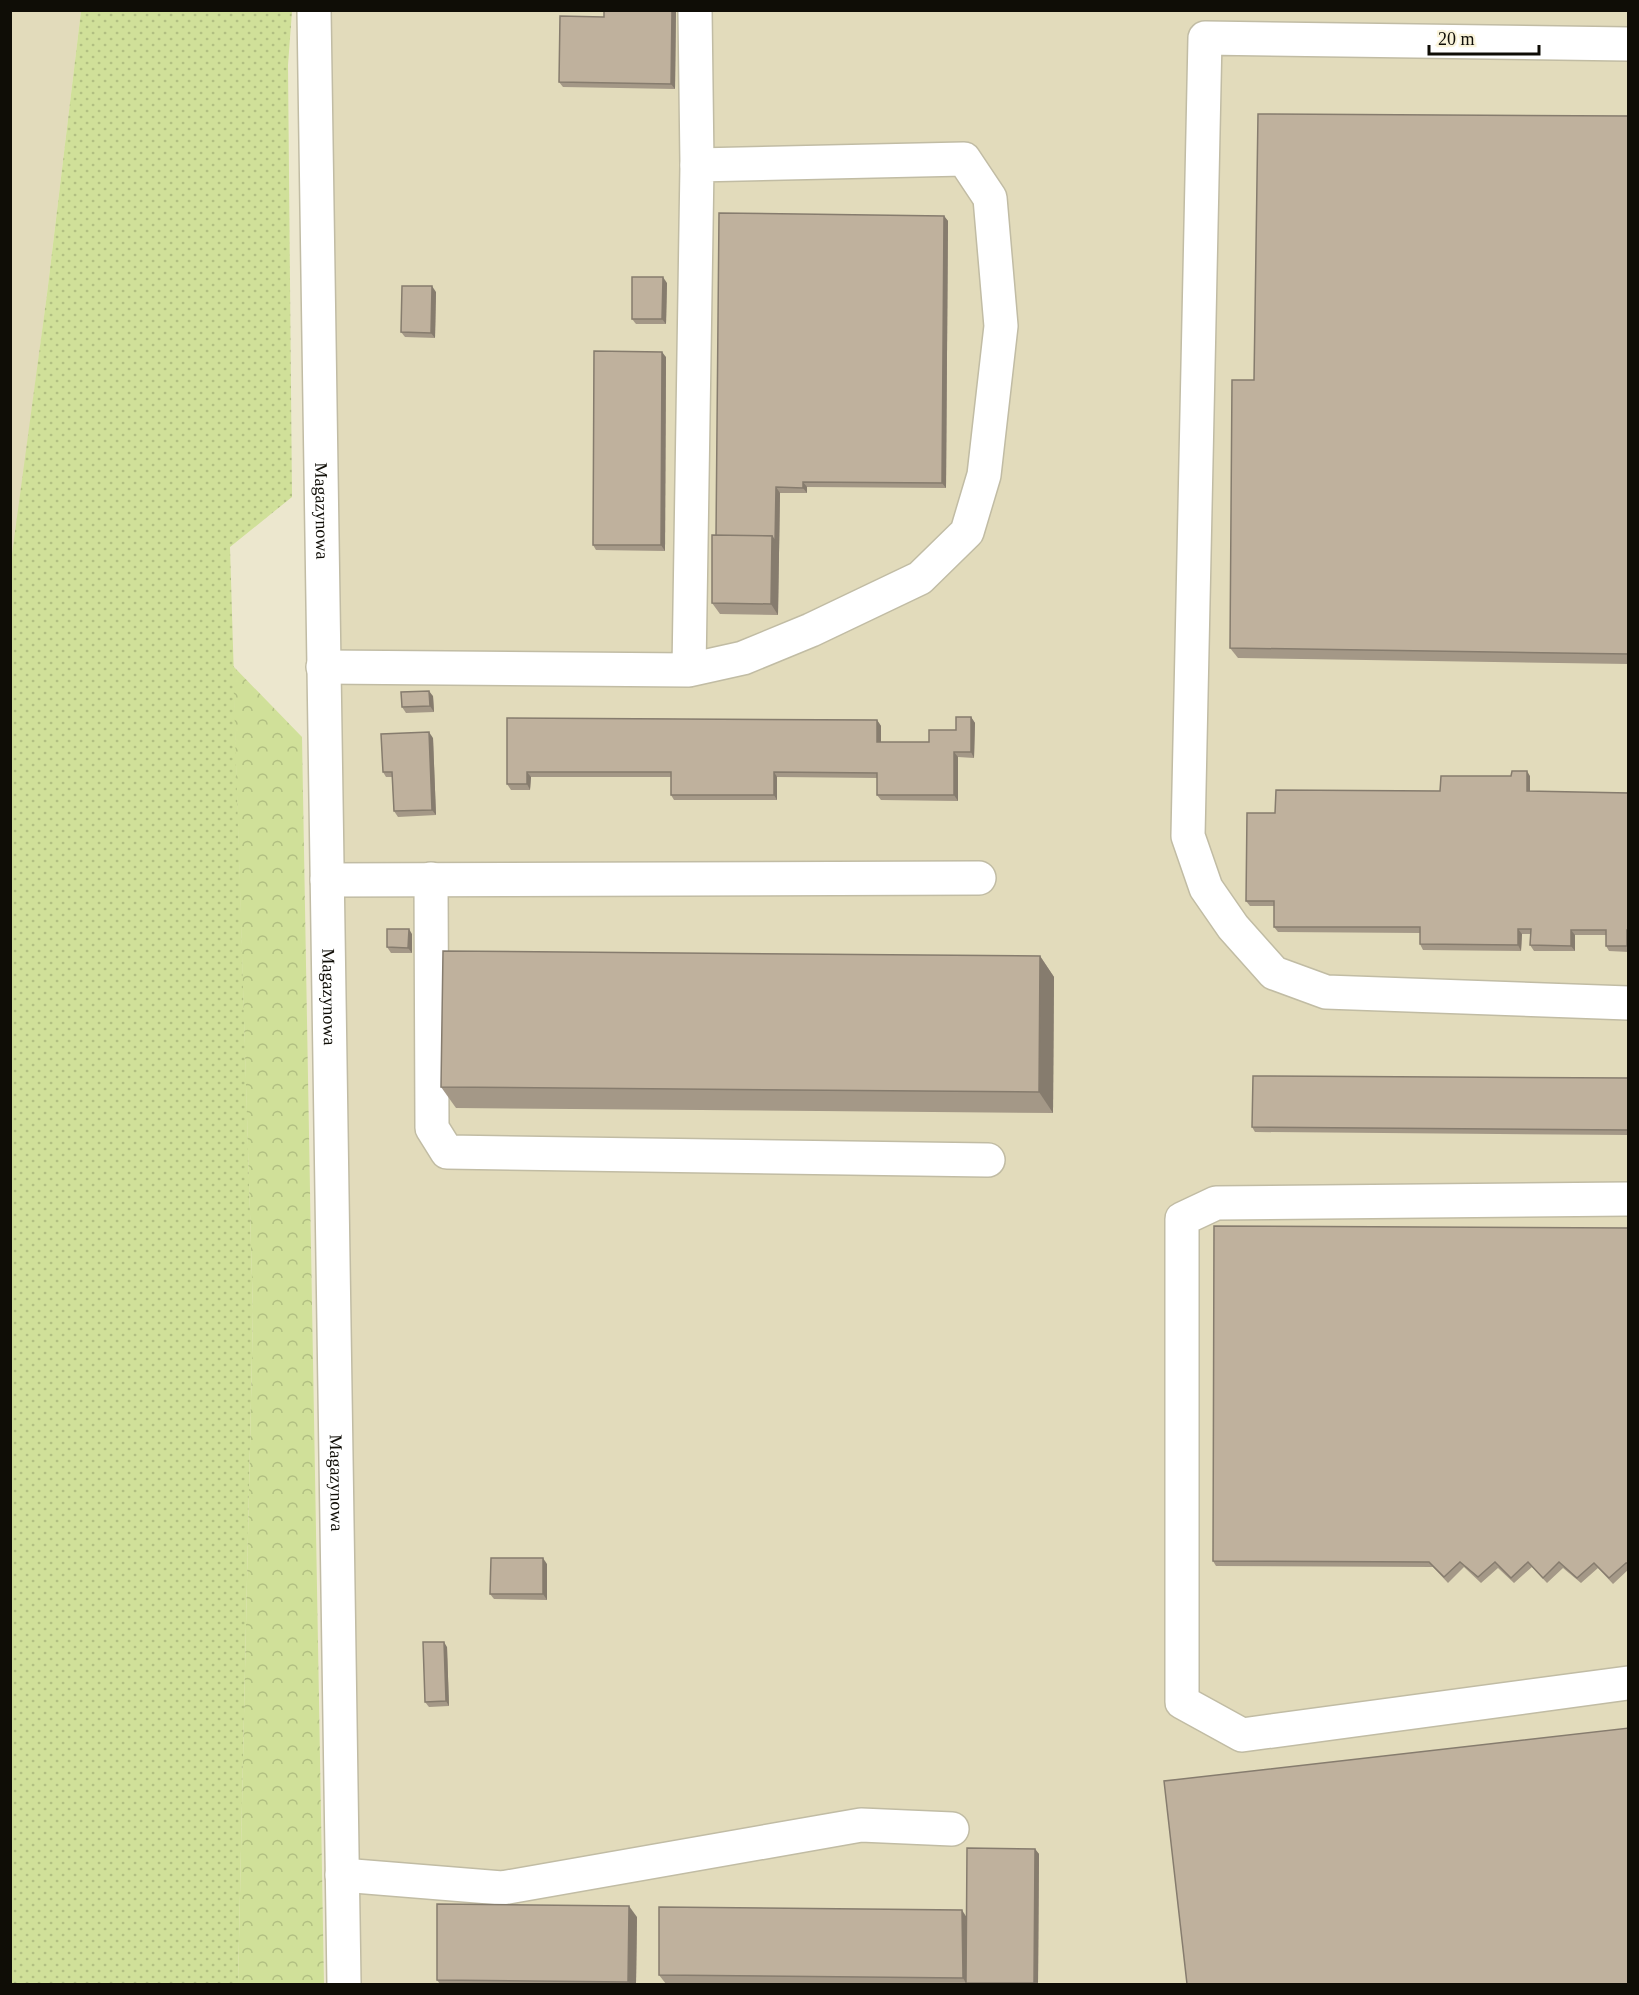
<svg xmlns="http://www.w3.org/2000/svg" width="1639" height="1995" font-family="Georgia,serif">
<defs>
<pattern id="grass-dots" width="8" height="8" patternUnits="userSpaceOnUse" patternTransform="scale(1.5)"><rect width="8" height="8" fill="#d0e099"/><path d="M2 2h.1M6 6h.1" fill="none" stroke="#b1bf82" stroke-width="1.8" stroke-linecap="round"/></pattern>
<pattern id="forest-crowns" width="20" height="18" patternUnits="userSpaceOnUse" patternTransform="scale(1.5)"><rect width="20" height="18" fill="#d0e099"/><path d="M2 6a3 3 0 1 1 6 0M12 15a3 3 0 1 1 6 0" fill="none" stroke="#b1bf82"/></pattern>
</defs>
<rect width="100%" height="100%" fill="#ece7ce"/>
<g fill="#e2dbbb">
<path d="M11,11H81L47,294L11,569Z"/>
<path d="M327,11H1628V1984H359Z"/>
</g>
<path fill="url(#grass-dots)" d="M81,11H292L288,65L292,497L230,547L253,1311L238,1984H11L10,569L47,294Z"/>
<path fill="url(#forest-crowns)" d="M233,666L302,737L324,1984H238L253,1311Z"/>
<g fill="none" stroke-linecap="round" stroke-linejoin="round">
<defs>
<g id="minor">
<path id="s1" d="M314,10L344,1984"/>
<path d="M695,10L697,165"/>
<path d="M1628,44L1205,38L1188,836L1206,888L1233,927L1274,973L1326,992L1628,1003"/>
<path d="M323,667L689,670L743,658L811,630L920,578L967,532L984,475L1001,326L990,198L964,159L697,165L689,670"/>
<path d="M431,879L432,1128L447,1152L988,1160"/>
<path d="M327,880L979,878"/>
<path d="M1628,1199L1216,1203L1182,1219V1702L1242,1735L1628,1683"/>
<path d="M342,1875L502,1888L861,1825L952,1829"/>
</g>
</defs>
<use href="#minor" stroke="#c1bca4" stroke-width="36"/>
<use href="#minor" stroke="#fff" stroke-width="33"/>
</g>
<g fill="#a49887">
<path d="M604,10H676L675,89L563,87L559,82L604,17Z"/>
<path d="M1629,116V664L1238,658L1230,648L1254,380Z"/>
<path d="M944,216L948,221L946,488L807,487V493H780L778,615L720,614L712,603L716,536Z"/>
<path d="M667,283L666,324H636L632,319Z"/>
<path d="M436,292L435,338L405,337L401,332Z"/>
<path d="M666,357L665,551L596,550L593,545Z"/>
<path d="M433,696L434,712L406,713L402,707Z"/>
<path d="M971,717L975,723L974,758L958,757V801L881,800L877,795V778L777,777V800H674L671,795V777H531L530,790H511L507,784V718L877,720L881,726V742H929L956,730Z"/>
<path d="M433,738L436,815L398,817L394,811L392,777H386L383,772Z"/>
<path d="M1530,776V792L1629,793V952L1609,951L1606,946V935H1575V951H1534L1530,945L1531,934H1522L1521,951L1423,950L1420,944V933L1278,932L1274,927V906H1250L1246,901L1275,813L1440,791Z"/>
<path d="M412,934V953H391L387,947Z"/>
<path d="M1040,956L1054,977L1053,1113L456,1108L441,1087Z"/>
<path d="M1629,1078V1135L1255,1132L1252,1127Z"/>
<path d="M1629,1228V1569L1613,1584L1598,1568L1581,1583L1563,1568L1547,1583L1532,1567L1514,1583L1498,1568L1481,1583L1464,1567L1448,1583L1433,1567L1216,1566L1213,1561Z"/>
<path d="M547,1564V1600L494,1599L490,1594Z"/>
<path d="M447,1647L449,1706L429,1707L425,1702Z"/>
<path d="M1035,1849L1039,1854L1038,1984H666L659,1975L966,1916Z"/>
<path d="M637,1917L636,1984H440L437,1980Z"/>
</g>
<g fill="#867c6e">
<path d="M672,10H676L675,89L671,84Z"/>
<path d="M944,216L948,221L946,488L942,483Z"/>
<path d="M663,277L667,283L666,324L662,319Z"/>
<path d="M432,286L436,292L435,338L431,333Z"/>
<path d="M662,352L666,357L665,551L661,545Z"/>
<path d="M803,482L807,487V493L803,488Z"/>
<path d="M776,487L780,493L778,615L771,604L772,536Z"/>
<path d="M429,691L433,696L434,712L430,706Z"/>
<path d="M971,717L975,723L974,758L971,752Z"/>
<path d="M877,720L881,726V747L877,742Z"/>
<path d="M429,732L433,738L436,815L432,810Z"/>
<path d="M954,752L958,757V801L954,795Z"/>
<path d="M1527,771L1530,776V797L1527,791Z"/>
<path d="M527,772L531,777L530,790L527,784Z"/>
<path d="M774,772L777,777V800L774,795Z"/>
<path d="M409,929L412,934V953L408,948Z"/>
<path d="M1518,929L1522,934L1521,951L1518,945Z"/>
<path d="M1571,930L1575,935V951L1571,946Z"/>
<path d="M1627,930L1629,931V948L1627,946Z"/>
<path d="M1040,956L1054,977L1053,1113L1039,1092Z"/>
<path d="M543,1558L547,1564V1600L543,1594Z"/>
<path d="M444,1642L447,1647L449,1706L446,1701Z"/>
<path d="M1035,1849L1039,1854L1038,1984H1035L1034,1983Z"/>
<path d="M629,1906L637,1917L636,1984H630L628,1982Z"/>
<path d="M962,1910L969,1921L966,1983L963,1978Z"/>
</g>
<g fill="#bfb19d" stroke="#867c6e" stroke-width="1.5">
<path d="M604,10H672L671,84L559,82L560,16L604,17Z"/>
<path d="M1258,114L1629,116V654L1230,648L1232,380H1254Z"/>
<path d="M719,213L944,216L942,483L803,482V488L776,487L775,542L772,536H716Z"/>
<path d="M632,277H663L662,319H632Z"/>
<path d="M402,286H432L431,333L401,332Z"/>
<path d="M594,351L662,352L661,545H593Z"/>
<path d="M712,535L772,536L771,604L712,603Z"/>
<path d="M429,691L430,706L402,707L401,692Z"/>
<path d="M956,717H971V752H954V795H877V773L774,772V795H671V772H527V784H507V718L877,720V742H929V730H956Z"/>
<path d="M429,732L432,810L394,811L392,772H383L381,734Z"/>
<path d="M1512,771H1527V791L1629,793V930H1627V946H1606V930H1571V946L1530,945L1531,929H1518V945L1420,944V927H1274V901H1246L1247,813H1275L1276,790L1440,791L1441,776H1511Z"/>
<path d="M387,929H409L408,948L387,947Z"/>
<path d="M443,951L1040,956L1039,1092L441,1087Z"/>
<path d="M1253,1076L1629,1078V1130L1252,1127Z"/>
<path d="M1214,1226L1629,1228V1563H1626L1609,1578L1594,1563L1577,1578L1559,1562L1543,1578L1528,1562L1511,1578L1495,1562L1478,1577L1460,1562L1444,1577L1429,1562L1213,1561Z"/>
<path d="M491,1558H543V1594H490Z"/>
<path d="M423,1642H444L446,1701L425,1702Z"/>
<path d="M1629,1728V1984H1187L1164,1781Z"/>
<path d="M967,1848L1035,1849L1034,1983H966Z"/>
<path d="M437,1904L629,1906L628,1982L437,1980Z"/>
<path d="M659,1907L962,1910L963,1978L659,1975Z"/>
</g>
<g text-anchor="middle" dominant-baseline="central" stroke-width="6" stroke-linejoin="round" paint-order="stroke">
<g font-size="18" fill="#0f0d06" stroke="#faf4db">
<text stroke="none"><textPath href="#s1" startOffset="501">Magazynowa</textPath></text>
<text stroke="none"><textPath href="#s1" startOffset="987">Magazynowa</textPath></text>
<text stroke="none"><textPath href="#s1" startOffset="1473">Magazynowa</textPath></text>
</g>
</g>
<rect width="1639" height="1995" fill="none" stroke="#0f0d06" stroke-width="24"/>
<path d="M1429 45v9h110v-9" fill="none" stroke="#0f0d06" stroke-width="3"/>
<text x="1438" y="45" font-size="18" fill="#0f0d06" stroke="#faf4db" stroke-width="4.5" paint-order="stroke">20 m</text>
</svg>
